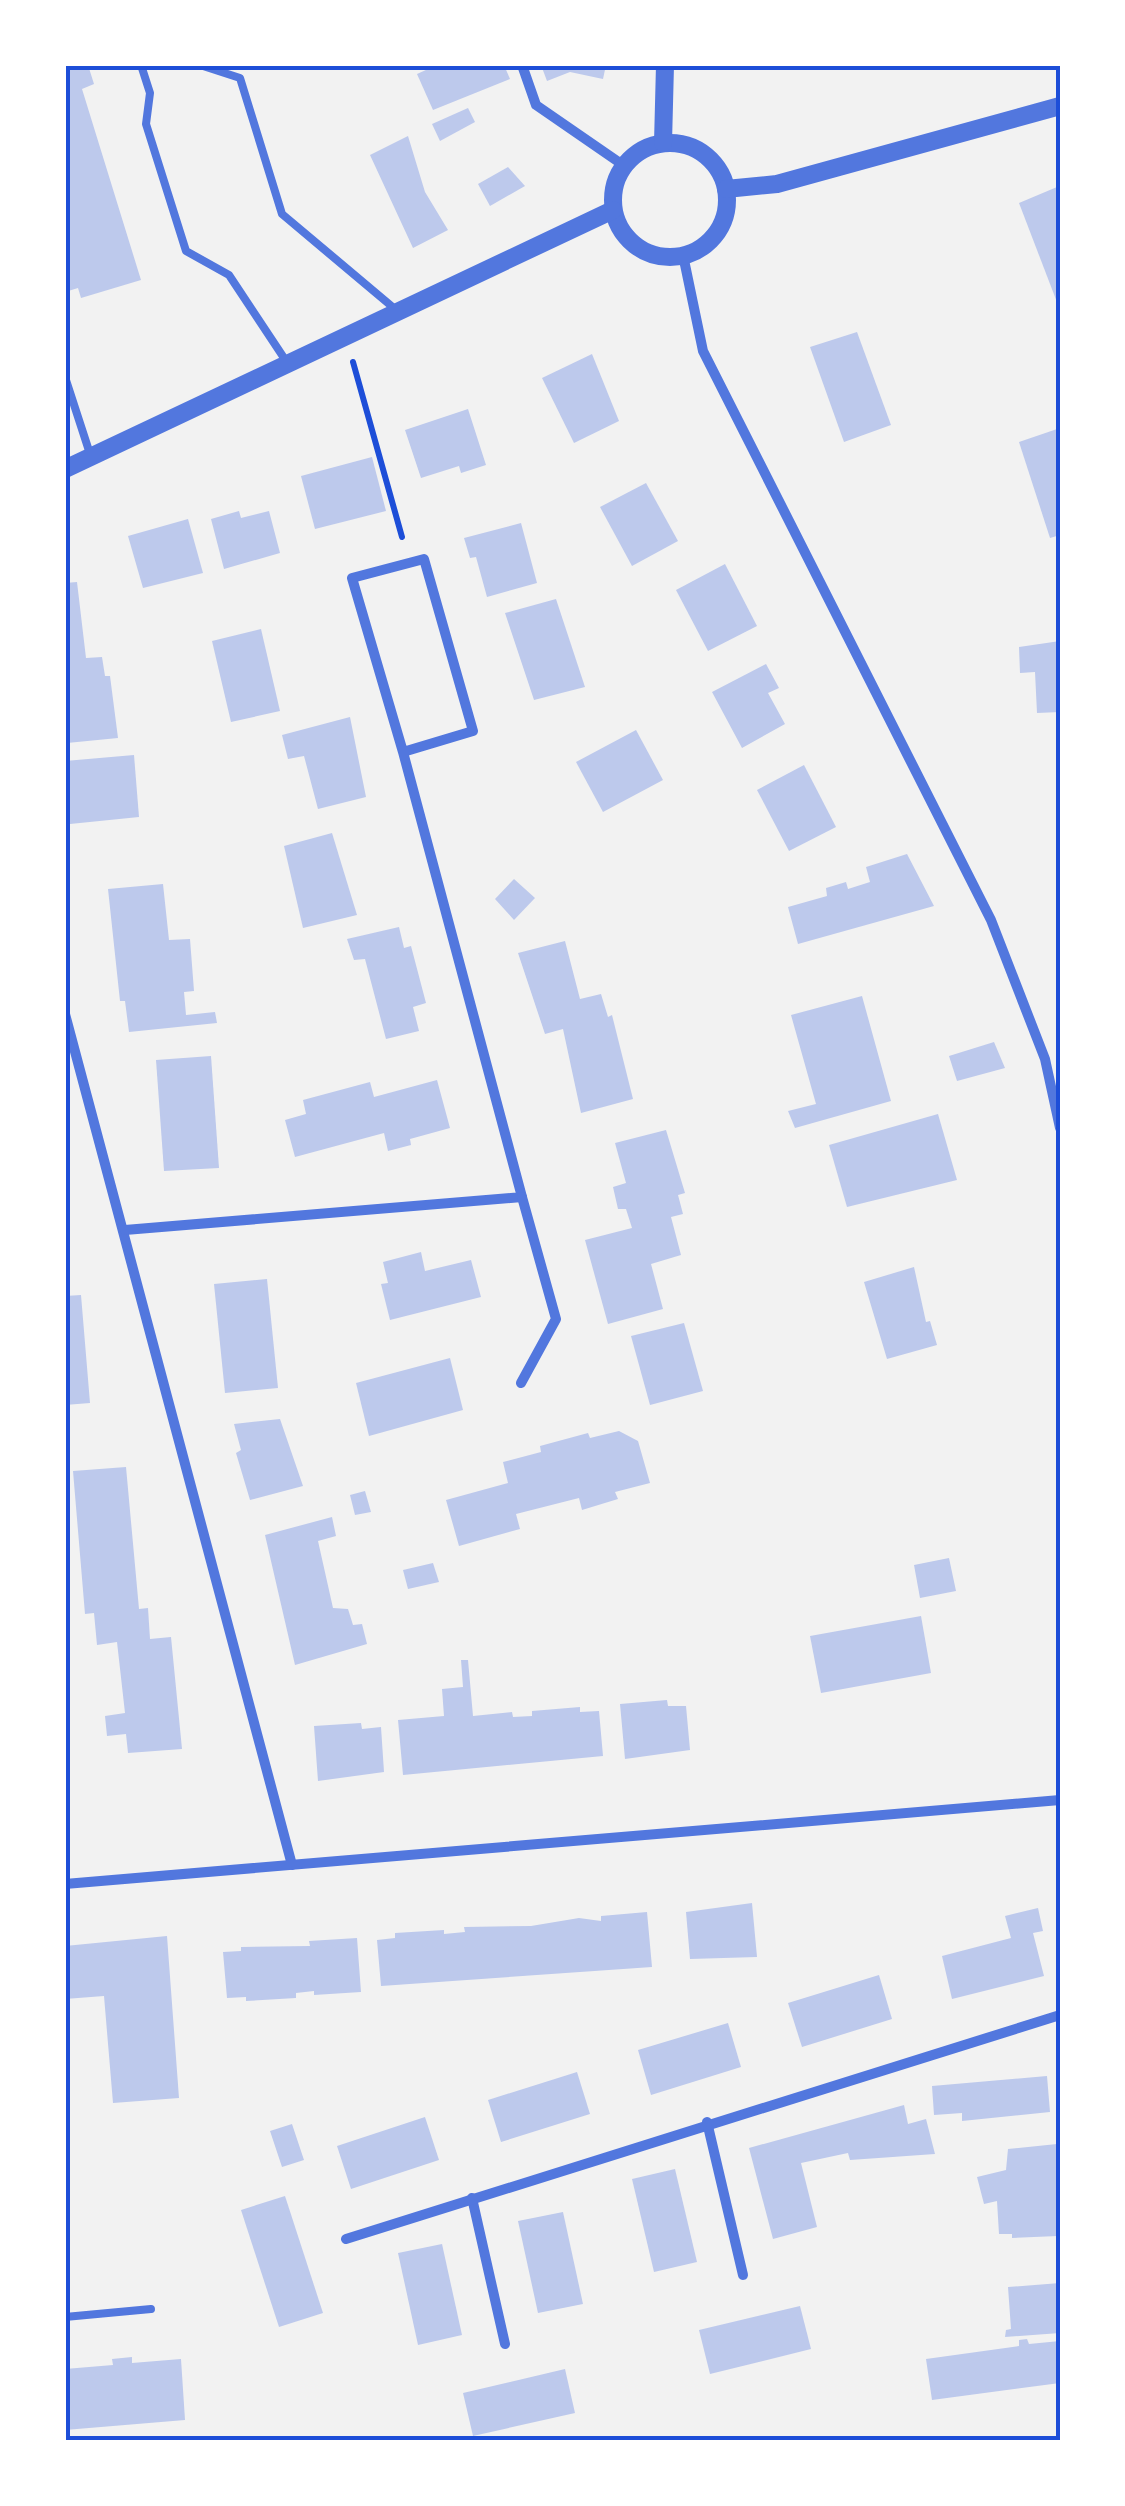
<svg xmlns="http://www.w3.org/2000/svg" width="1125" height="2506" font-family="Ubuntu,sans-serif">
<rect width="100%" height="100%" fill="#f2f2f2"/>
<g fill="#bdc9ec">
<path d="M65,65H88L94,84L82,89L141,280L81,298L78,288L65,292Z"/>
<path d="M437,65H504L510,79L433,110L417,74Z"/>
<path d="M541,65H606L603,79L570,72L547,81Z"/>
<path d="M468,108L475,122L440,141L432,124Z"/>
<path d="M408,136L425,192L448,230L413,248L370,155Z"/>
<path d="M508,167L525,186L490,206L478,184Z"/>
<path d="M1057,187L1060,195V310L1019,203Z"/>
<path d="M857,332L891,425L844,442L810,347Z"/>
<path d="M592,354L619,421L574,443L542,378Z"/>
<path d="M468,409L486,465L461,473L459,466L421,478L405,430Z"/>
<path d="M1060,428V535L1050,538L1019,442Z"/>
<path d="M372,457L386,511L315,529L301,476Z"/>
<path d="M646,483L678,541L632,566L600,507Z"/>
<path d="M239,511L241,518L269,511L280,553L224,569L211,519Z"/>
<path d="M188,519L203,573L143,588L128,536Z"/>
<path d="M521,523L537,583L487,597L476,557L470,558L464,538Z"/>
<path d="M725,564L757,626L708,651L676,590Z"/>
<path d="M77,582L86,658L102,657L105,676H110L118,738L67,743L65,583Z"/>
<path d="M556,599L585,687L534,700L505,613Z"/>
<path d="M261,629L280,711L231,722L212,641Z"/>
<path d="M1060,641V712L1037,713L1035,672L1020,673L1019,647Z"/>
<path d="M766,664L779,688L768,693L785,724L742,748L712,692Z"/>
<path d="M350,717L366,797L318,809L304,756L288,759L282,735Z"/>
<path d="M636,730L663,780L603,812L576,762Z"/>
<path d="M134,755L139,817L70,824L65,761Z"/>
<path d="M804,765L836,827L789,851L757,790Z"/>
<path d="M332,833L357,915L303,928L284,846Z"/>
<path d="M907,854L934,906L798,944L788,907L827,896L826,888L846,882L848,889L870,882L866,867Z"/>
<path d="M514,879L535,898L514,920L495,899Z"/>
<path d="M163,884L169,940L190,939L194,991L184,992L186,1015L215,1012L217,1023L129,1032L125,1001H120L108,889Z"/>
<path d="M399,927L404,948L411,946L426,1003L413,1007L419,1031L386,1039L365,959L354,960L347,939Z"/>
<path d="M565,941L580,999L601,994L608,1017L612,1015L633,1099L581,1113L563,1029L545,1034L518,953Z"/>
<path d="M862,996L891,1101L795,1128L788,1111L816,1104L791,1015Z"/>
<path d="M994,1042L1005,1068L957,1081L949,1056Z"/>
<path d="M211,1056L219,1168L164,1171L156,1060Z"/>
<path d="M437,1080L450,1128L410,1139L411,1145L388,1151L384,1133L295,1157L285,1120L306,1114L303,1100L370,1082L374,1097Z"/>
<path d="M938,1114L957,1180L847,1207L829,1145Z"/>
<path d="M666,1130L685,1193L678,1195L683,1214L671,1217L681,1255L651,1264L663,1309L608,1324L585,1240L632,1228L626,1209H618L613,1187L626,1183L615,1143Z"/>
<path d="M421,1252L425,1271L471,1260L481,1297L390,1320L381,1284L388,1283L383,1262Z"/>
<path d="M914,1267L926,1322L930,1321L937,1345L887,1359L864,1282Z"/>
<path d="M267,1279L278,1388L225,1393L214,1284Z"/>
<path d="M81,1295L90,1403L65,1405V1296Z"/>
<path d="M684,1323L703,1391L650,1405L631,1336Z"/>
<path d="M450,1358L463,1410L369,1436L356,1383Z"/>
<path d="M280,1419L303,1486L250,1500L236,1453L241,1450L234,1424Z"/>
<path d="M619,1431L638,1441L650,1483L615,1492L618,1499L582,1510L579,1498L516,1514L520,1529L459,1546L446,1500L508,1483L503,1462L541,1452L540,1446L588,1433L590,1438Z"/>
<path d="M126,1467L139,1609L148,1608L150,1639L171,1637L182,1749L128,1753L126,1734L107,1736L105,1716L125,1713L117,1642L97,1645L94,1613L85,1614L73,1471Z"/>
<path d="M365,1491L371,1512L355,1515L350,1495Z"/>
<path d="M332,1517L336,1536L318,1541L333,1608L348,1609L353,1625L362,1624L367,1644L295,1665L265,1535Z"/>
<path d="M949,1558L956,1591L920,1598L914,1565Z"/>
<path d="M433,1563L439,1582L408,1589L403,1570Z"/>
<path d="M921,1616L931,1673L821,1693L810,1636Z"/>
<path d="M461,1660H468L473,1716L512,1712L513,1717L532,1716V1711L580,1707V1712L599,1711L603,1756L403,1775L398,1720L444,1716L442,1689L463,1687Z"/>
<path d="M667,1700L668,1706H686L690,1750L625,1759L620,1704Z"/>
<path d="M361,1723L362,1729L381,1727L384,1772L318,1781L314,1726Z"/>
<path d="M752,1903L757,1957L690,1959L686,1912Z"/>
<path d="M1038,1908L1043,1931L1033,1933L1044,1976L952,1999L942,1956L1011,1938L1005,1916Z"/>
<path d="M647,1912L652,1967L381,1986L377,1940L395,1938V1933L444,1930V1934L465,1932L464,1927L531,1926L579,1918L601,1921V1916Z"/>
<path d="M167,1936L179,2098L113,2103L104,1996L65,1999V1946Z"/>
<path d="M357,1938L361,1992L314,1995V1991L296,1993V1998L246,2001V1997L227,1998L223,1952L241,1951V1947L310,1946L309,1941Z"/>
<path d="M879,1975L892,2019L802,2047L788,2003Z"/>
<path d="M728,2023L741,2067L651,2095L638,2050Z"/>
<path d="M577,2072L590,2114L501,2142L488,2100Z"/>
<path d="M1047,2076L1050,2112L962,2121V2113L934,2115L932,2086Z"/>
<path d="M904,2105L908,2124L926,2119L935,2154L850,2160L848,2153L801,2163L817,2227L773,2239L749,2148Z"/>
<path d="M425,2117L439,2160L351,2189L337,2146Z"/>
<path d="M292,2124L304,2160L282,2167L270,2131Z"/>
<path d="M1057,2144L1058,2236L1012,2238V2234H999L997,2201L984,2204L977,2177L1006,2170L1008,2149Z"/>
<path d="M675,2169L697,2262L654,2272L632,2179Z"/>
<path d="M285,2196L323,2313L279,2327L241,2210Z"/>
<path d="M563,2212L583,2304L538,2313L518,2221Z"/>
<path d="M442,2244L462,2335L418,2345L398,2253Z"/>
<path d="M1060,2283V2333L1005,2337L1006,2330L1011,2329L1008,2287Z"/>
<path d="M800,2306L811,2349L710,2374L699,2330Z"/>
<path d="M1027,2339L1029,2344L1060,2341V2383L932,2400L926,2359L1019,2346V2340Z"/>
<path d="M132,2357V2363L181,2359L185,2420L65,2430V2369L113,2365L112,2359Z"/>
<path d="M565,2369L575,2413L473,2436L463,2393Z"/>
</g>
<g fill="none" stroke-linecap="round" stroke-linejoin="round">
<path stroke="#1d4ed8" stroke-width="6" d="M353,362L402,537"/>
<g stroke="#5277de" stroke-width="8">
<path d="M141,65L150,93L146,124L186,251L229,275L288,364"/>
<path d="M200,65L240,78L282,214L395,309"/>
<path d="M65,377L91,457"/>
<path d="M65,2317L151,2309"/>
</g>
<g stroke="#5277de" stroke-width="10">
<path d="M522,65L536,105L623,165"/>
<path d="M683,255L703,351L991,920L1045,1059L1060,1128"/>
<path d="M65,1014L292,1865"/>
<path d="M125,1230L522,1197L403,752L473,731L424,559L352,578L403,752"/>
<path d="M521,1383L556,1319L522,1197"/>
<path d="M65,1884L1060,1800"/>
<path d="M707,2122L743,2275"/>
<path d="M472,2198L505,2344"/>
<path d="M346,2239L1060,2015"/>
</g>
<g stroke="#5277de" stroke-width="18">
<circle cx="670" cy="200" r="57"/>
<path d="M663,143L665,65"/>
<path d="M726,189L777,184L1060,106"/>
<path d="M65,469L613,210"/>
</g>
</g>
<rect width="1125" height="2506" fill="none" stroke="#ffffff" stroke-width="135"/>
<rect x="68" y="68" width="990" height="2370" fill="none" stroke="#1d4ed8" stroke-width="4"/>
</svg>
